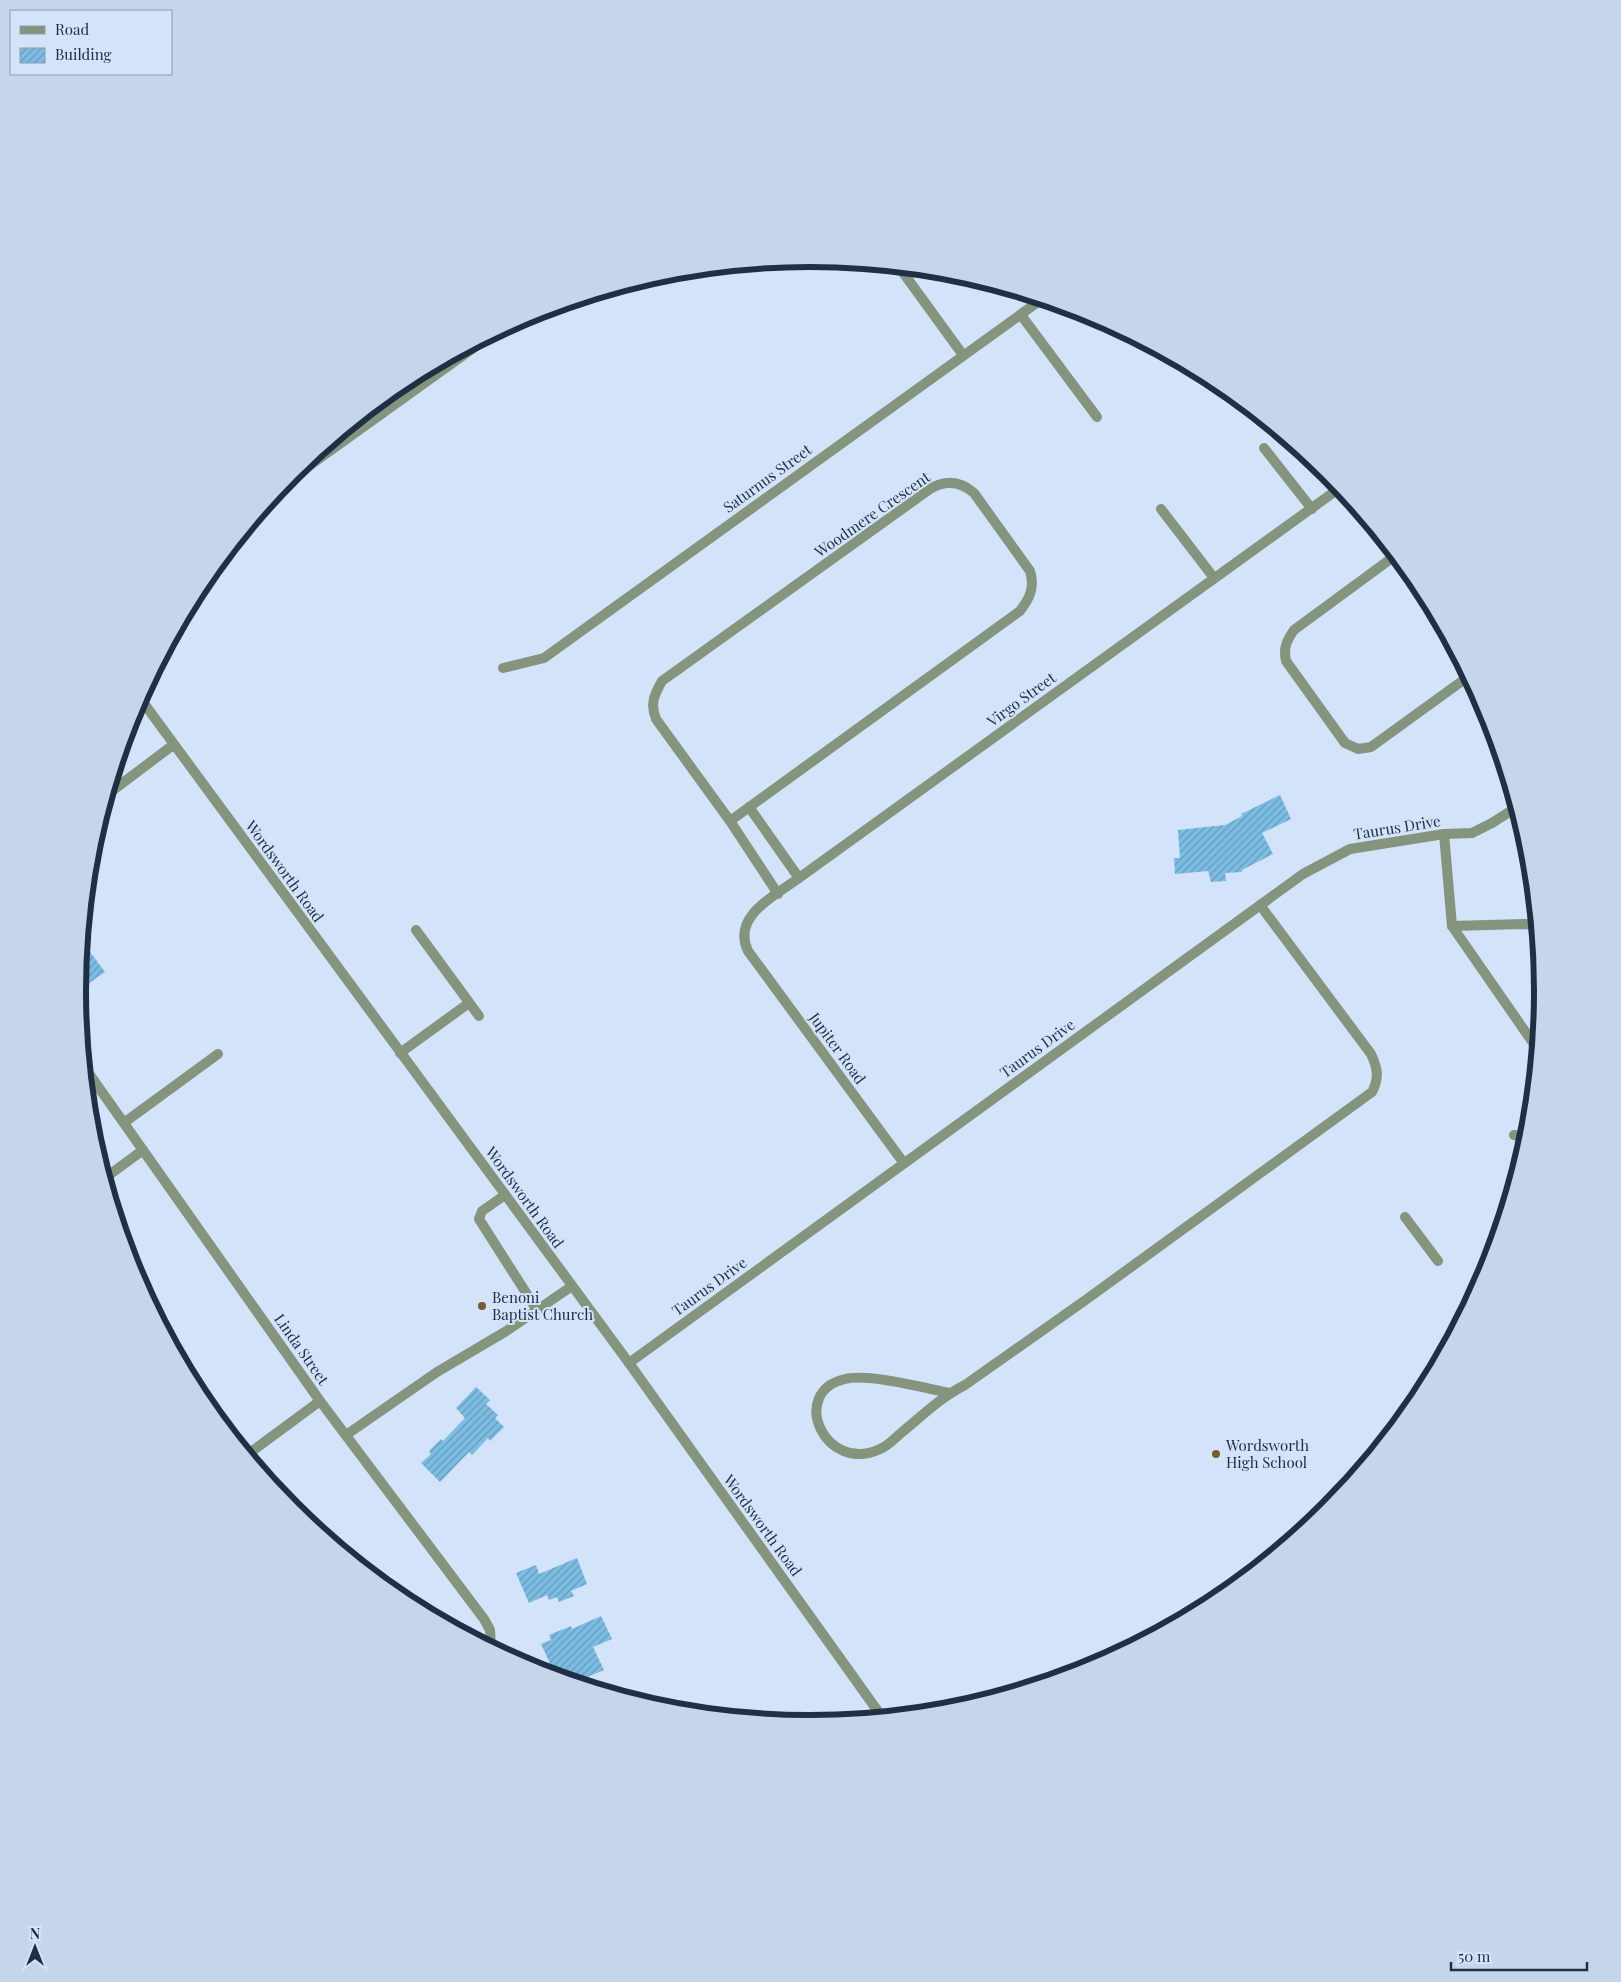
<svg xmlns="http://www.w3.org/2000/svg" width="1621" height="1982" font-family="'Playfair Display',serif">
<defs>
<pattern id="building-hatch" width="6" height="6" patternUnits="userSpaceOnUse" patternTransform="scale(1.25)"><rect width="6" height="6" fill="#7dbde3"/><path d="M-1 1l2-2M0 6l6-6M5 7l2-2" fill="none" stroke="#669aba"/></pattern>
</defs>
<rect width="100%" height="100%" fill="#d3e3f9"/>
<g fill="url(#building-hatch)">
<path d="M1280,795L1291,819L1262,833L1273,854L1242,870V872L1225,873L1226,881L1211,882L1208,871L1175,874L1174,858H1180L1178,830L1225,825L1242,816L1241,814Z"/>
<path d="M82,941L105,972L78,991Z"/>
<path d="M476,1387L490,1400L486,1404L498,1415L495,1418L504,1427L490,1441L488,1438L472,1455L469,1452L440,1482L421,1463L431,1454L429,1451L441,1439L443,1441L465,1418L456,1408Z"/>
<path d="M577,1558L587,1584L571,1591L574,1596L559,1602L557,1597L549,1600L547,1595L529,1603L516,1573L536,1565L539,1574Z"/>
<path d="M601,1616L612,1639L593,1647L604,1670L575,1682L556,1676L541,1644L551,1640L549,1635L571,1626L572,1629Z"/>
</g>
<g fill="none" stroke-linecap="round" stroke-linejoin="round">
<g stroke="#84947d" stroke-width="10">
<path d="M1021,315L1097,417"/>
<path d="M1264,448L1312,509"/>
<path d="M1161,509L1214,578"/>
<path d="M1492,823L1517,807"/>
<path d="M416,930L479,1016"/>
<path d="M400,1053L469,1003"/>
<path d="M125,1122L218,1054"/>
<path d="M1514,1135L1520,1136L1526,1145"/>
<path d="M505,1195L482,1211L479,1219L537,1310"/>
<path d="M1405,1217L1438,1261"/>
<path d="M346,1435L437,1372L508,1330L572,1286"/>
</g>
<g stroke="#84947d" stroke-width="10">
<path d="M899,267L963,355"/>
<path d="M281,486L493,334"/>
<path d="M1396,555L1294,630C1287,640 1283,648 1286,661L1345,743L1358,749L1371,747L1469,676"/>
<path d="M503,668L544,658L1042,299"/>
<path d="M140,698L629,1363L882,1717"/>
<path d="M108,794L173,745"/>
<path d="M749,807L799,878"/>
<path d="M730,821L1020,611C1030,598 1035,587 1030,571L974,493C960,481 945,480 930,489L662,681C654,695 650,704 656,719L730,821L778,894"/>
<path d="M1444,834L1452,926L1538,1050"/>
<path d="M1452,926L1523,924L1537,925"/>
<path d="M85,1068L320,1401L484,1619L490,1630L491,1647"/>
<path d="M903,1162L748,951C731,916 776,895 799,878L1341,487"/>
<path d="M105,1178L143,1150"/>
<path d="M629,1363L1303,874L1350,849L1444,834L1472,833L1492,823"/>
<path d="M950,1393C924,1388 868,1373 845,1379C788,1392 825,1475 880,1449C888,1446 895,1438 901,1433C922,1416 941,1397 965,1385L1087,1299L1372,1092C1380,1077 1377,1067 1371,1054L1260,905"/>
<path d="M247,1455L320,1401"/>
</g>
</g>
<g fill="#795c2f" stroke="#d3e3f9" stroke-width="2">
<circle cx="482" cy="1306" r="5"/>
<circle cx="1216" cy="1454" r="5"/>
</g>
<g text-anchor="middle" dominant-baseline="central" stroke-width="4" stroke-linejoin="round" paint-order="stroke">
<g font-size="15" fill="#202f43" stroke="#d3e3f9">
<text transform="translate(767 478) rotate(-36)">Saturnus Street</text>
<text transform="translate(872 514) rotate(-35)">Woodmere Crescent</text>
<text transform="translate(1021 699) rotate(-36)">Virgo Street</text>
<text transform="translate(1397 827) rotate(-9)">Taurus Drive</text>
<text transform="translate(285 871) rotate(54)">Wordsworth Road</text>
<text transform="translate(838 1048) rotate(54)">Jupiter Road</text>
<text transform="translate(1037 1048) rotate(-36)">Taurus Drive</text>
<text transform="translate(525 1197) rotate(54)">Wordsworth Road</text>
<text transform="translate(709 1286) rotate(-36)">Taurus Drive</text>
<text transform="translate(302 1349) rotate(55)">Linda Street</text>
<text transform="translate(763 1525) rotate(54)">Wordsworth Road</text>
</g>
<g font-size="15" fill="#202f43" stroke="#d3e3f9" text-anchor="start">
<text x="492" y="1297">Benoni<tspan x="492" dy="17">Baptist Church</tspan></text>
<text x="1226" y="1445">Wordsworth<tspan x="1226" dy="17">High School</tspan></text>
</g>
</g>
<path d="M0 0H1621V1982H0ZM86 991a724 724 0 1 1 1448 0a724 724 0 1 1-1448 0Z" fill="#c5d5ea" fill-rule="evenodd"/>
<path fill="none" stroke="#202f43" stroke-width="6" d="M86 991a724 724 0 1 1 1448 0a724 724 0 1 1-1448 0Z"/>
<rect x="10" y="10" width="162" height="65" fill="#d3e3f9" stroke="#8b9bb0"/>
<rect x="20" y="26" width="25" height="8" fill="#84947d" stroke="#8b9bb0"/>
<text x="55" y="35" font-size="15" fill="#202f43">Road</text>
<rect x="20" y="48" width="25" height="15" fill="url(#building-hatch)" stroke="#8b9bb0"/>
<text x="55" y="60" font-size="15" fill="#202f43">Building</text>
<g transform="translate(35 1947)" stroke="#d3e3f9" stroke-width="4" paint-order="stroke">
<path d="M0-4L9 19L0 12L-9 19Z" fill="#202f43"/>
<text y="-8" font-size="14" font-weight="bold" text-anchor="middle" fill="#202f43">N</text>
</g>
<path d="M1451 1962v8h136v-8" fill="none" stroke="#202f43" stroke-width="2.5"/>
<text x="1458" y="1962" font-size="15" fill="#202f43" stroke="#d3e3f9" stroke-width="4" paint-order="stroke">50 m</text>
</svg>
